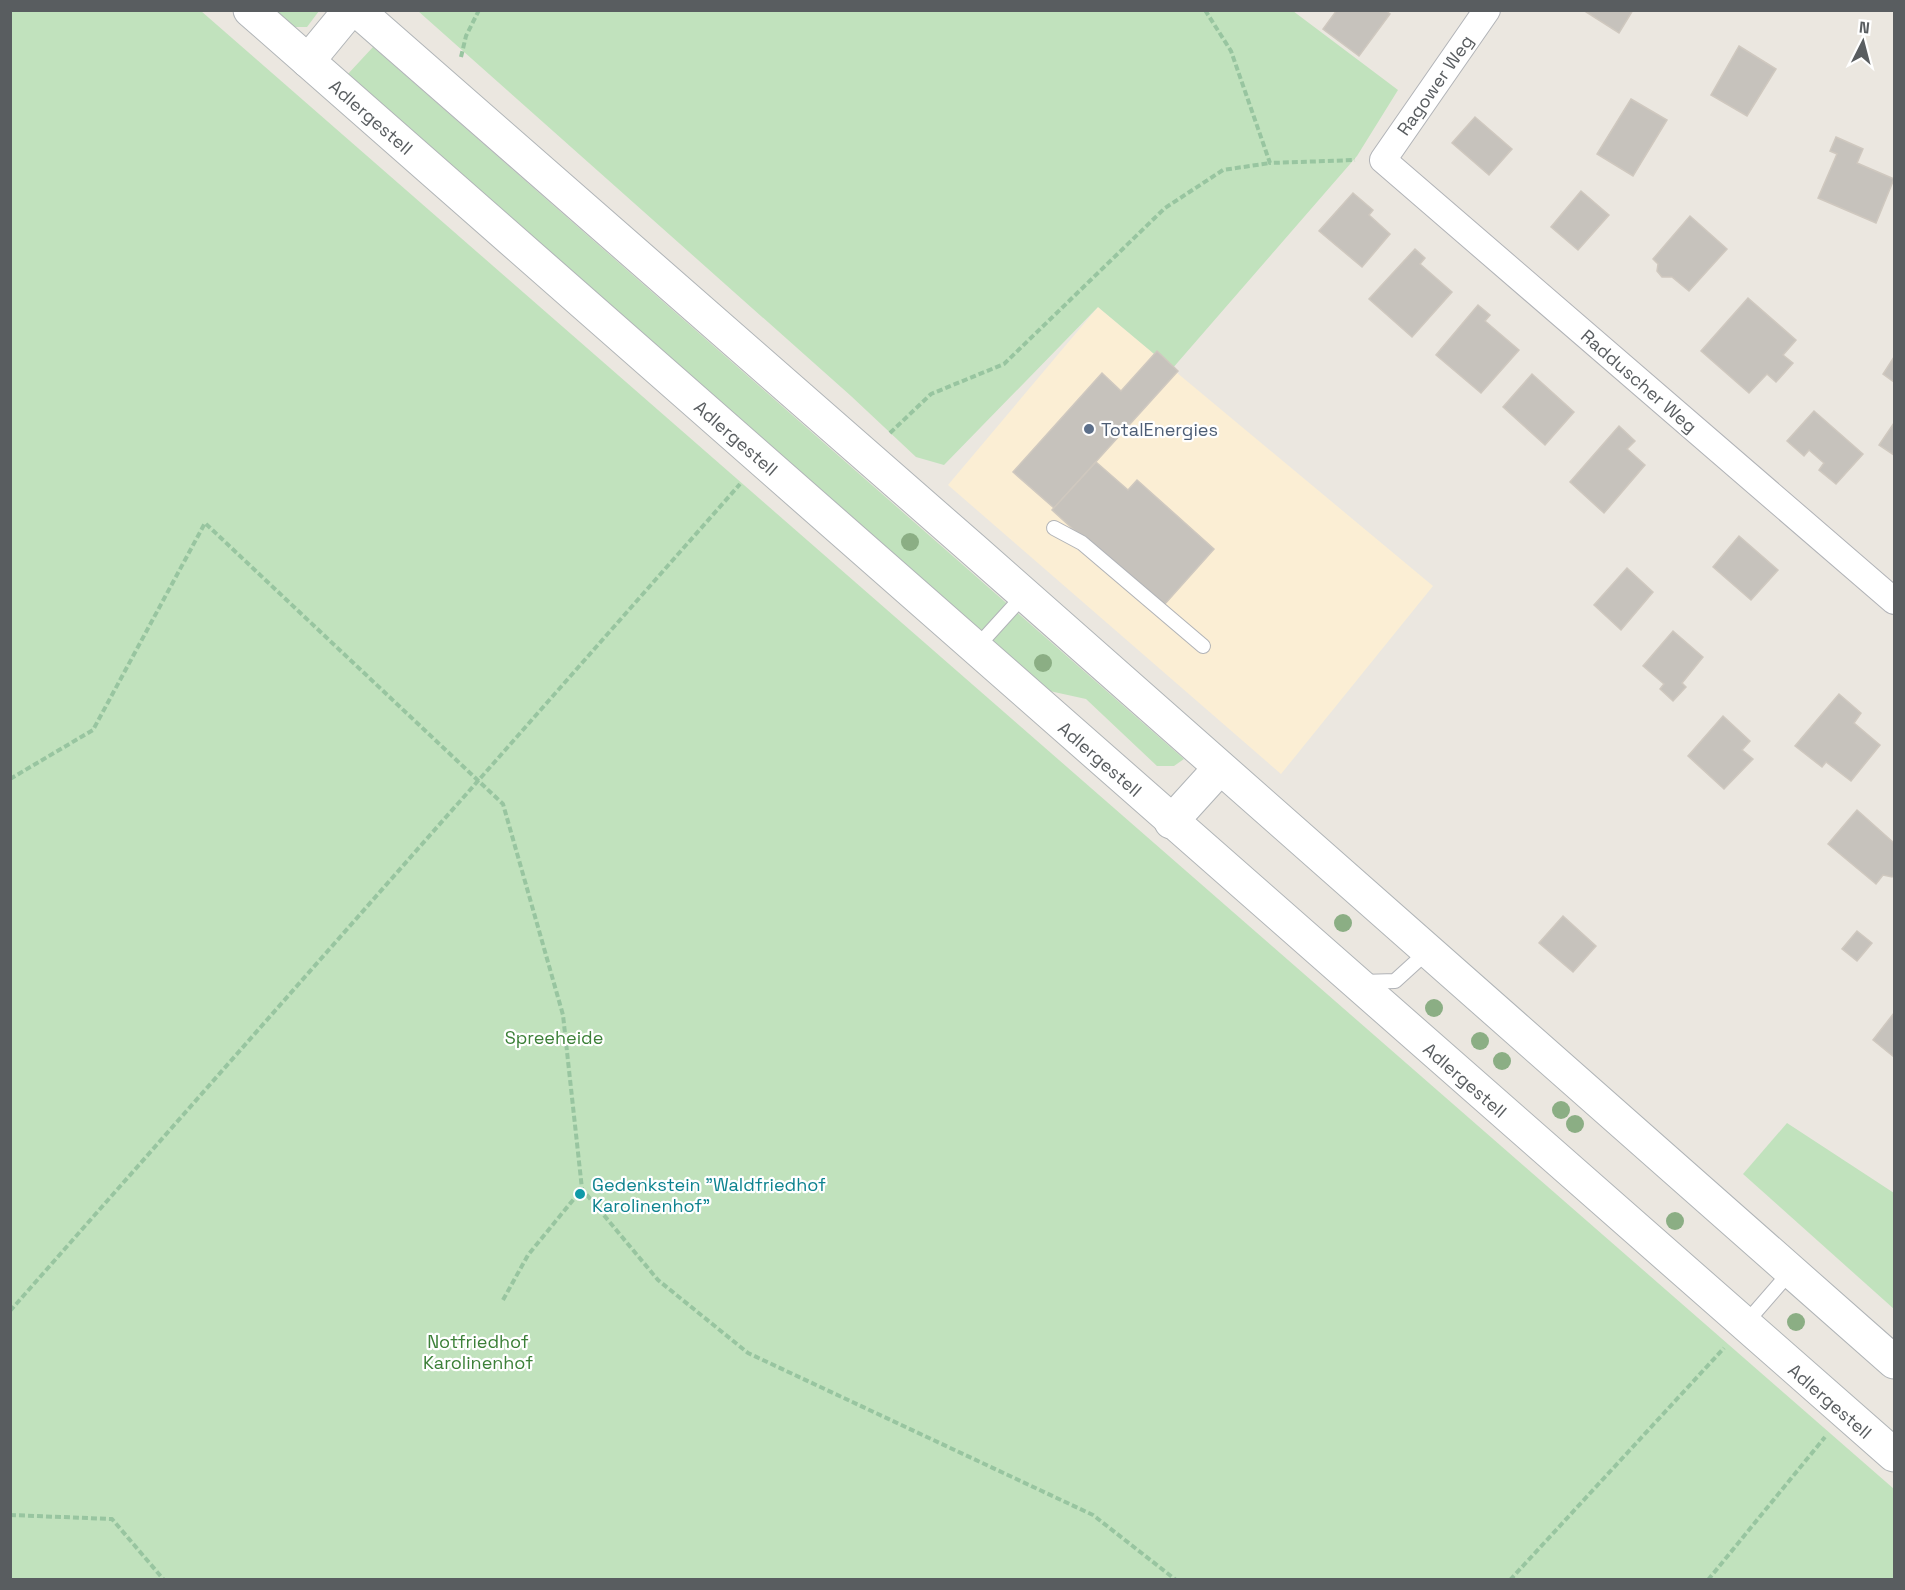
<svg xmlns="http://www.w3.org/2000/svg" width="1905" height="1590" font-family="'Space Grotesk',sans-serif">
<rect width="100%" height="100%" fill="#ebe7e0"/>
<path fill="#fbeed4" d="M1098,307L1433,586L1281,774L948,485Z"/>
<g fill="#c1e2bd">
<path d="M11,10L201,11L1894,1489V1579H11Z"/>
<path d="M275,11H319L307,27H294Z"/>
<path d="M418,11H1293L1398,90L1357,156L1172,369L1098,307L944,465L916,457L851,396Z"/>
<path d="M373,47L1184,759L1174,766H1157L1086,699L1045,690L347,75Z"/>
<path d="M1787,1123L1894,1193V1309L1743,1174Z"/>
</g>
<g fill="#c6c2bc" stroke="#cfc8bf" stroke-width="1.5">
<path d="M1337,10H1385L1390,14L1359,56L1323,29Z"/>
<path d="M1583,10H1633L1619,33Z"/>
<path d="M1739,46L1776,69L1747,116L1711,95Z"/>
<path d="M1631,99L1667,120L1633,176L1597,154Z"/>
<path d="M1475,117L1512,149L1489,175L1452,143Z"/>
<path d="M1836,137L1863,149L1857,163L1894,179L1876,223L1818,198L1837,154L1830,151Z"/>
<path d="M1581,191L1609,215L1578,250L1551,227Z"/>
<path d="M1353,193L1373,210L1369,215L1390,234L1362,267L1319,231Z"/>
<path d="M1690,216L1727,249L1689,291L1672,277H1662L1657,271L1658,264L1653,259Z"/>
<path d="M1415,249L1425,258L1420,264L1452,292L1412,337L1369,299Z"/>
<path d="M1748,298L1796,340L1783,355L1793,363L1776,382L1767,374L1749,393L1701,351Z"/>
<path d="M1478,305L1490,315L1485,321L1519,350L1481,393L1436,355Z"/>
<path d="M1157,351L1178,371L1054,508L1013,472L1102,373L1121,391Z"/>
<path d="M1894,357V382L1883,374Z"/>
<path d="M1532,374L1574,412L1545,445L1503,407Z"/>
<path d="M1814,411L1863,454L1836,484L1819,470L1824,463L1809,450L1804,456L1787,441Z"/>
<path d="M1894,423V455L1879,445Z"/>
<path d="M1619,426L1635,441L1627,449L1645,465L1604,513L1570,482Z"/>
<path d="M1096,462L1128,490L1137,480L1214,549L1156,614L1085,540L1052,510Z"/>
<path d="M1739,536L1778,570L1751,600L1713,567Z"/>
<path d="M1627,568L1653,592L1621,630L1594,605Z"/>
<path d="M1673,631L1703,657L1682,683L1686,687L1673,701L1660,689L1664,684L1643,666Z"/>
<path d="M1839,694L1861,713L1854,723L1880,745L1851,781L1826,762L1822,767L1795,746Z"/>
<path d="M1723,716L1750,741L1742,750L1753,759L1724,789L1688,756Z"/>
<path d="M1857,810L1894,843V875L1892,877L1883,875L1876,884L1828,844Z"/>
<path d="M1563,916L1596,946L1573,972L1539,943Z"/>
<path d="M1857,931L1872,943L1857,961L1842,949Z"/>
<path d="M1894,1013V1057L1873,1040Z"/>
</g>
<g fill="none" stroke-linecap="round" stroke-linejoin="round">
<defs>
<g id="lane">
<path d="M1054,528L1082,543L1203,646"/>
<path d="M975,649L1024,595"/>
<path d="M1362,982L1395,981L1428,951"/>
<path d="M1744,1325L1791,1271"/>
</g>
<path id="street" d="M1487,10L1383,160L1894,601"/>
<g id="secondary">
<path d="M250,10L1894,1455"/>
<path d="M357,10L974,550L1894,1362"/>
<path d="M308,61L350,10"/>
<path d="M1171,822L1220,768"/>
</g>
</defs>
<use href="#lane" stroke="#b1b3b7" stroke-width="16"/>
<use href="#street" stroke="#b1b3b7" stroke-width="28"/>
<use href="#secondary" stroke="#b0b4b7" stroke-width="35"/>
<g stroke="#98c5a0" stroke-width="4" stroke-dasharray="6 3" stroke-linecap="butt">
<path d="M1205,10L1231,51L1270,163L1355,160"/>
<path d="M461,57L466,36L479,10"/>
<path d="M890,433L931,394L1004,364L1165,208L1223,170L1270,163"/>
<path d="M10,779L93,730L205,523L503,804L563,1015L582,1189L658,1280L748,1353L1093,1515L1176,1580"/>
<path d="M503,1300L528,1255L582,1189"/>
<path d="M10,1311L740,484"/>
<path d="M10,1515L112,1519L164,1580"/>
<path d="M1510,1580L1724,1348"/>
<path d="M1708,1580L1825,1437"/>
</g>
<use href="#lane" stroke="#fff" stroke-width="14"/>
<use href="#street" stroke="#fff" stroke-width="26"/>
<use href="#secondary" stroke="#fff" stroke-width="33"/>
</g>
<g fill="#8bae84">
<circle cx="910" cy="542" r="9"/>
<circle cx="1043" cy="663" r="9"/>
<circle cx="1343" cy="923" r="9"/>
<circle cx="1434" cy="1008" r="9"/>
<circle cx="1480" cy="1041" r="9"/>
<circle cx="1502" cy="1061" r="9"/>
<circle cx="1561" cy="1110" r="9"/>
<circle cx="1575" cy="1124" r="9"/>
<circle cx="1675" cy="1221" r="9"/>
<circle cx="1796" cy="1322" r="9"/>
</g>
<circle fill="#5c6f8a" stroke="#fff" stroke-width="2" cx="1089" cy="429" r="6"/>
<circle fill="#0f9aa8" stroke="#fff" stroke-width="2" cx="580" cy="1194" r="6"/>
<g text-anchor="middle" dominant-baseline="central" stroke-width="4.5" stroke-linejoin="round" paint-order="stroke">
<g font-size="18" fill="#595d60" stroke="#fff">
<text transform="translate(1435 85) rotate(-55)">Ragower Weg</text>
<text transform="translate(371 117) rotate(41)">Adlergestell</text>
<text transform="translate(1639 381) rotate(41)">Radduscher Weg</text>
<text transform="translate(736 438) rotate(41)">Adlergestell</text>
<text transform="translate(1100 759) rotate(41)">Adlergestell</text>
<text transform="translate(1465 1080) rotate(41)">Adlergestell</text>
<text transform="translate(1830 1401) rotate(41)">Adlergestell</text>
</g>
<g font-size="18" fill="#4e5e75" stroke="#fff" text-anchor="start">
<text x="1101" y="429">TotalEnergies</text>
</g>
<g font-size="18" fill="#3c8038" stroke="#fff">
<text x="554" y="1037">Spreeheide</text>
<text x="478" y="1341">Notfriedhof<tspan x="478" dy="21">Karolinenhof</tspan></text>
</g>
<g font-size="18" fill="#0d838f" stroke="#fff" text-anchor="start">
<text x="592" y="1184">Gedenkstein "Waldfriedhof<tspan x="592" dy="21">Karolinenhof"</tspan></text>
</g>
</g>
<rect width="1905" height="1590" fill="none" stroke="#595d60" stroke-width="24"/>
<g transform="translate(1863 42) rotate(6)" stroke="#ffffff" stroke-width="4.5" paint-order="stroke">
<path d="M0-4.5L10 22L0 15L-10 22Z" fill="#595d60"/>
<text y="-9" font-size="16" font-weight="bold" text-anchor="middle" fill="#595d60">N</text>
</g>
</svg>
